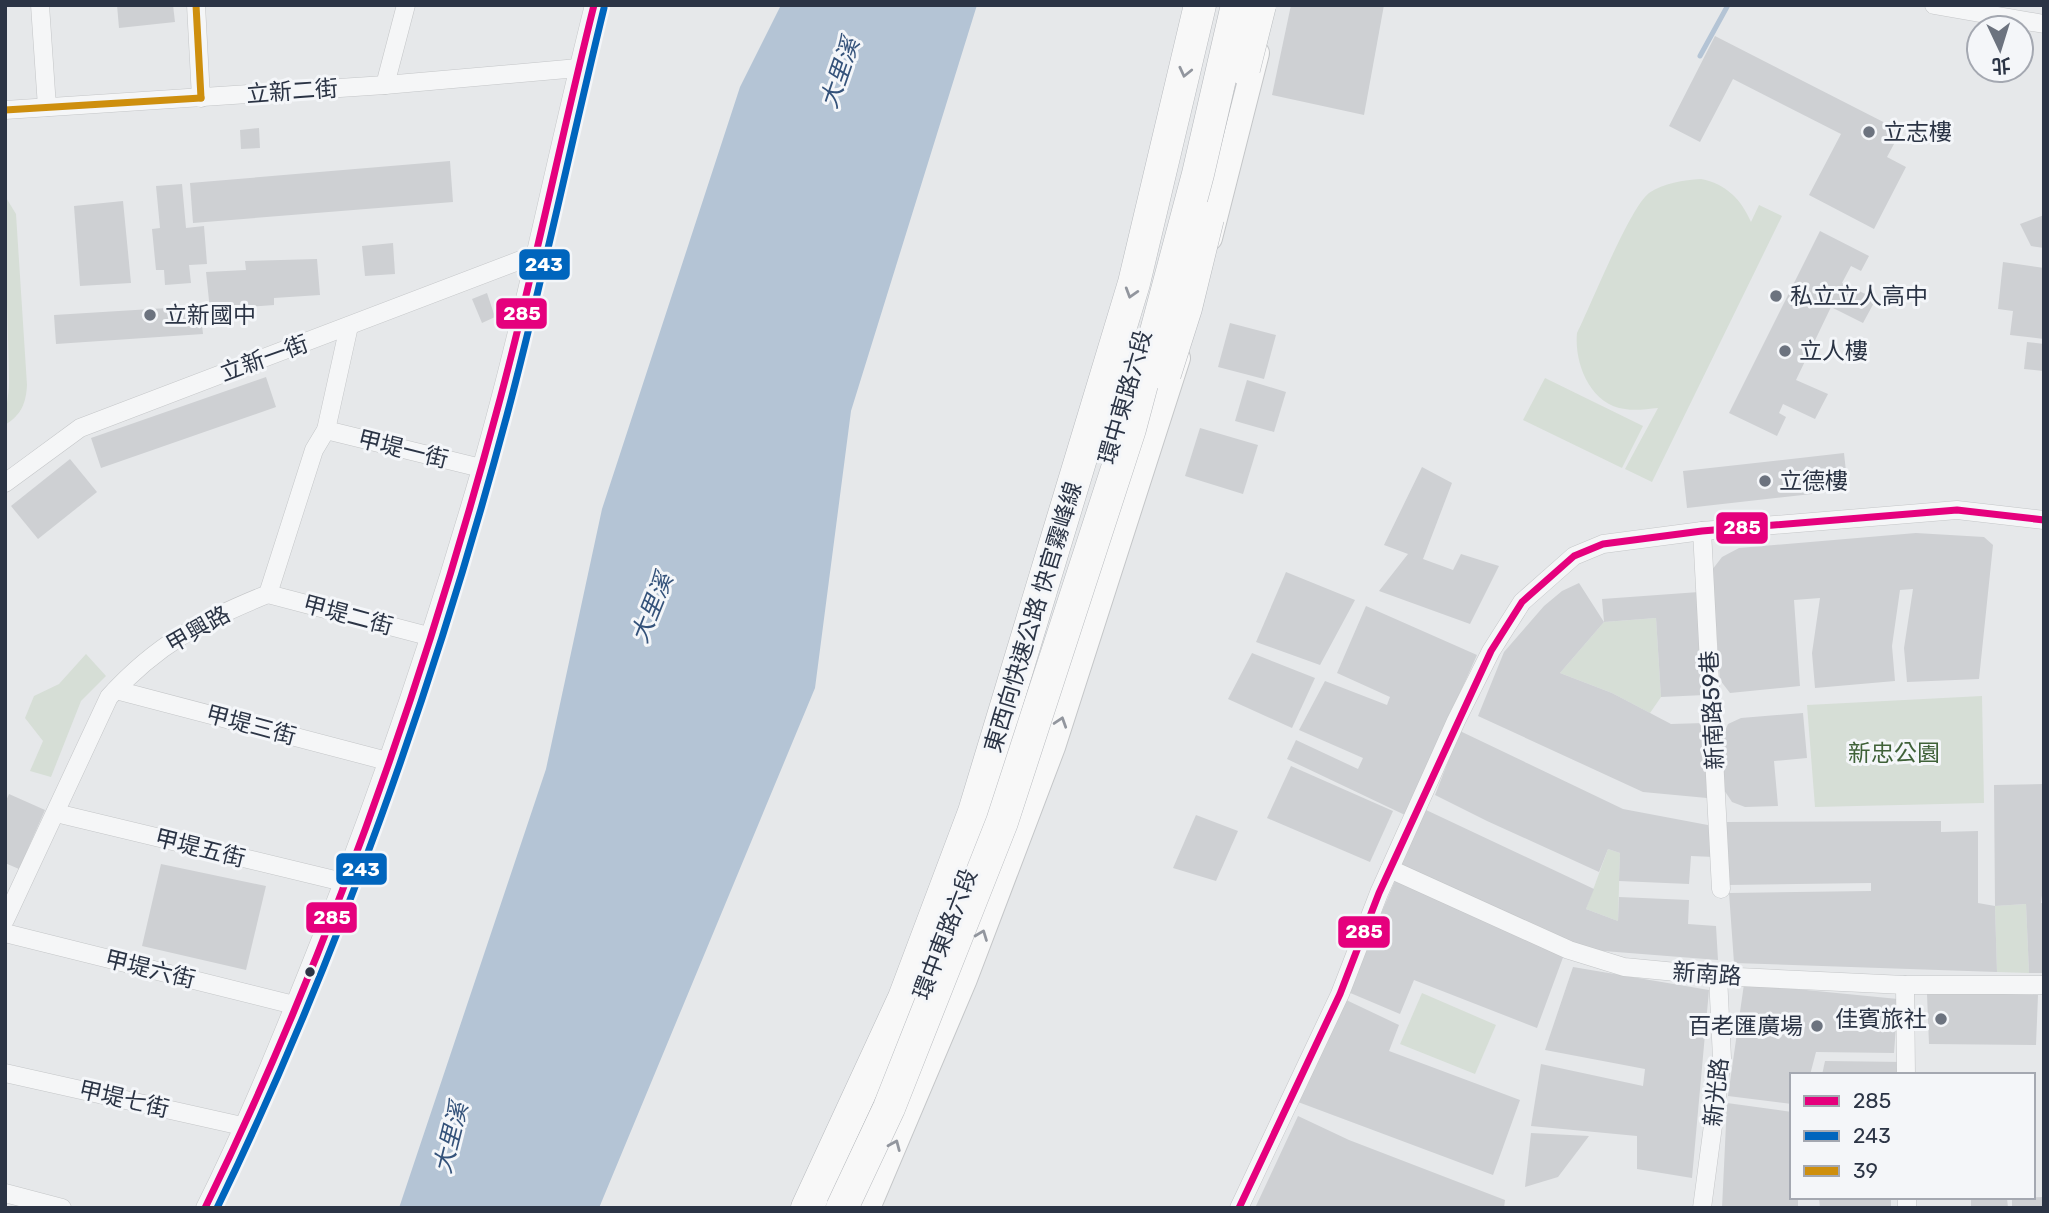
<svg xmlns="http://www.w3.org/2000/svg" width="2049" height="1213" font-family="Rubik,'Noto Sans TC',sans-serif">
<rect width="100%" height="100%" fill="#e6e8ea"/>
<g fill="#d6ded6">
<path d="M1701,179C1726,184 1741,199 1751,222L1759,205L1782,216L1652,482L1625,469L1658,408C1647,409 1635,411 1625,409C1590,405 1574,363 1577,333C1591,305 1629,209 1649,193C1664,183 1683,180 1701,179Z"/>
<path d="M5,196L16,214L27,385C26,404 21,415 5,425C5,410 9,396 9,382C8,320 5,258 5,196Z"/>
<path d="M1545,378L1643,426L1622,468L1523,420Z"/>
<path d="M1656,618L1661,697L1650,713L1612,693L1560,673L1604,622Z"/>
<path d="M86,654L106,676L81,701L51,777L30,771L43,741L25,718L34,696L59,684Z"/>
<path d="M1982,696L1984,803L1815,807L1807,705Z"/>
<path d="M1608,849L1620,853L1618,921L1586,909Z"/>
<path d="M2026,904L2029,973L1997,972L1995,906Z"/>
<path d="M1422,993L1496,1025L1475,1074L1400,1044Z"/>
</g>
<path fill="#b4c4d5" d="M781,5H977L851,411L815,688L599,1208H399L546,769L602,509L740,87Z"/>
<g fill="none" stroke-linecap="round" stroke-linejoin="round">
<path stroke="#b4c4d5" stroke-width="5" d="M1700,56L1728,5"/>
</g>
<g fill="#ced0d3">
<path d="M117,5H173L175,22L119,28Z"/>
<path d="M1291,5H1384L1364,115L1272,95Z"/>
<path d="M1715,36L1901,131L1887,157L1906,167L1874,229L1809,195L1841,134L1733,79L1700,142L1669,126Z"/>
<path d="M259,128L260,148L241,149L240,130Z"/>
<path d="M450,161L453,202L193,223L190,183Z"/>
<path d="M182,184L186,228L204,226L207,264L189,265L191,283L165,285L164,270H156L152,229L160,228L156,186Z"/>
<path d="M123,201L131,283L80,286L74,206Z"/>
<path d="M2044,215V248L2031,246L2020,224Z"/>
<path d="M1820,231L1869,256L1861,271L1851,266L1842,283L1876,299L1863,323L1831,307L1796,380L1828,394L1815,419L1783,404L1779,413L1786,417L1777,436L1729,413Z"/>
<path d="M393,243L395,274L365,276L362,246Z"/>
<path d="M317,259L320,295L274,298V305L210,310L206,272L246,270L245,261Z"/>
<path d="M2003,262L2044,268V339L2010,335L2013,311L1998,309Z"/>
<path d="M487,293L495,317L482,323L472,299Z"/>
<path d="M200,306L203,334L56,344L54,315Z"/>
<path d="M1230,323L1276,335L1264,379L1218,367Z"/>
<path d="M2027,342L2044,344L2043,371L2024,369Z"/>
<path d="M266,377L276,407L101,468L91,438Z"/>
<path d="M1247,380L1286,392L1274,432L1235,421Z"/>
<path d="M1200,428L1258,445L1243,494L1185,476Z"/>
<path d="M1844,453L1848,490L1687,508L1683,471Z"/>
<path d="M70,459L97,492L38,539L11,506Z"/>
<path d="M1422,467L1452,483L1423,559L1453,570L1461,554L1499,566L1470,624L1379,591L1408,554L1384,545Z"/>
<path d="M1916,533L1984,537L1993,545L1979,679L1907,682L1904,648L1913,589L1900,590L1892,646L1895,681L1815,688L1812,653L1820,598L1794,600L1800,686L1730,693L1720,680L1712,570L1722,557L1739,548Z"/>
<path d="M1286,572L1355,600L1320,665L1256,642Z"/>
<path d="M1579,583L1604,622L1602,599L1699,592L1705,695L1661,697L1656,618L1604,622L1560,673L1612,693L1671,724L1704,723L1707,798L1643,792L1478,716L1504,652L1544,606L1562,591Z"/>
<path d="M1366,606L1477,655L1405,815L1287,759L1296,740L1358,769L1363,758L1299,730L1325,681L1387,705L1390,697L1337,673Z"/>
<path d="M1252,653L1315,678L1292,728L1228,699Z"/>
<path d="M1803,713L1807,758L1774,761L1778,806L1745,807L1732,802L1724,790L1722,738L1728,724L1741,718Z"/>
<path d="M1460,731L1623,809L1713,826L1714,857L1691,856L1689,884L1619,881L1620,853L1608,849L1599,872L1487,821L1435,795Z"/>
<path d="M1291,766L1393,811L1370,862L1267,818Z"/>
<path d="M2044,784V880L2041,903H2044V973H2029L2026,904L1995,906L1994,785Z"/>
<path d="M9,794L45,810L19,869L5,863V803Z"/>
<path d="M1424,809L1594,889L1586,909L1618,921L1619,897L1689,900L1688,924L1716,926L1718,960L1591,950L1399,868Z"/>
<path d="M1196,815L1238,831L1216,881L1173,868Z"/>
<path d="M1941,821V832L1978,831V903L1995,906L1997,972L1734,963L1729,893L1871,891V883L1727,885L1726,822Z"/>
<path d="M161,864L266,886L246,970L142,946Z"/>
<path d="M1397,876L1565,952L1537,1028L1414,980L1400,1014L1348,992Z"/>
<path d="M1573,967L1709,990L1692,1178L1637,1169V1136L1531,1126L1541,1064L1643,1086L1645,1069L1545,1050Z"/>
<path d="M1744,984L1898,999L1894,1053L1816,1052L1810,1075H1792V1104L1728,1096Z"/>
<path d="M1972,993L2038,995L2036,1045L1929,1044L1927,994Z"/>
<path d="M1342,998L1399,1025L1389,1051L1520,1100L1493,1175L1298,1102Z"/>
<path d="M1825,1061L1904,1062L1903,1075H1822Z"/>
<path d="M1727,1103L1792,1112V1197H1798V1208H1722Z"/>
<path d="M1298,1116L1349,1140L1505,1200L1504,1208H1255Z"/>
<path d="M1531,1133L1589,1136L1558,1177L1525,1187Z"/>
<path d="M1819,1197H1891V1208H1820Z"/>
<path d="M2044,1197V1208H2012V1198Z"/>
<path d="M2007,1198L2008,1208H1971V1200Z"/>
</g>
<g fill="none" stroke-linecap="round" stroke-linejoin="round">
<defs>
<g id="street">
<path d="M40,5L47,107"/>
<path d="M196,5L201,98"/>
<path d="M1934,5L2044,24"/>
<path d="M385,85L406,5"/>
<path d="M5,110L385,85L578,68"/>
<path d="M326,430L481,468"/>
<path d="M5,483L80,428L534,255"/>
<path d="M1702,531L1721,889"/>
<path d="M268,594L428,636"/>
<path d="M116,690L387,761"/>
<path d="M56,813L343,882"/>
<path d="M1390,869L1569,950L1624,967L1718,976L1905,985H2044"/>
<path d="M5,920L109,697C157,644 203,620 268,594L314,450L326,430L349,326"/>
<path d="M5,933L294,1005"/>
<path d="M1905,985L1906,1075"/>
<path d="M5,1073L242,1126"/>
<path d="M5,1193L62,1208"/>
<path d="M1907,1197V1208"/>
<path d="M205,1208C244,1130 277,1049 309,969C375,806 432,638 481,469C525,316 555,159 594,5"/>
<path d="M1239,1208L1340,994L1379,893L1456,721L1491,651L1522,602L1574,556L1603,544L1702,531L1957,510L2044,520"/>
<path d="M1702,1208L1722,1058L1718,976"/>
</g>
<g id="secondary">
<path d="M1210,238L1257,53"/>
<path d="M868,1208L965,979L1053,747L1178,358"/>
</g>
<path id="highway" d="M807,1208L904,998L974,812L1134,283L1200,5"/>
</defs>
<use href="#street" stroke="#c4c6c8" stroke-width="19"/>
<use href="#secondary" stroke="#c4c6c8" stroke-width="26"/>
<use href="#highway" stroke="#b8bbbf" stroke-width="33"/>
<use href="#street" stroke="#f5f6f7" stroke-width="18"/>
<use href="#secondary" stroke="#f8f8f8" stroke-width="24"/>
<use href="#highway" stroke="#f8f8f8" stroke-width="32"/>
<defs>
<g id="highway-bridge">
<path d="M1244,69L1260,5"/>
<path d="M1165,374L1186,308L1208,218"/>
<path d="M842,1208L889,1108L1002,822L1130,429L1198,174L1237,5"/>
</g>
</defs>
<use href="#highway-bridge" stroke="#b8bbbf" stroke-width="33" stroke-linecap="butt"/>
<use href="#highway-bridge" stroke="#f8f8f8" stroke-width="32"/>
<defs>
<g id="bus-1">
<path d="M205,1208C328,956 423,685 496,414C533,279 560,141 594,5"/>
<path d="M1239,1208L1340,994L1379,893L1491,651L1522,602L1574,556L1603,544L1702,531L1957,510L2044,520"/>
</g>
<path id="bus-2" d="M217,1208C337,961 436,681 507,415C543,280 571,143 604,8"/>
<g id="bus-3">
<path d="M196,5L201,98"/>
<path d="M5,110L201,98"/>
</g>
</defs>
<use href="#bus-1" stroke="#f4f6f9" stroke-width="12"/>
<use href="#bus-2" stroke="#f4f6f9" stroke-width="12"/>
<use href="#bus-3" stroke="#f4f6f9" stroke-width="12"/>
<use href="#bus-1" stroke="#e5007d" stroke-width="7"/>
<use href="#bus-2" stroke="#0065bd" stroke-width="7"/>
<use href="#bus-3" stroke="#ce8f0e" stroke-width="7"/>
</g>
<defs><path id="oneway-chevron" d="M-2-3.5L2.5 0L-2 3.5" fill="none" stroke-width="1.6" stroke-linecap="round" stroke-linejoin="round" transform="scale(1.75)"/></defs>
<g stroke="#92969e">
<use href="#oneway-chevron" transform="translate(1185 72) rotate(103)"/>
<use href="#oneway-chevron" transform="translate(1131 293) rotate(107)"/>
<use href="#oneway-chevron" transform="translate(1061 722) rotate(-72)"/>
<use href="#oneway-chevron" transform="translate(982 935) rotate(-69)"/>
<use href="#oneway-chevron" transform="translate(895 1145) rotate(-67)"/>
</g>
<g fill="#6c737f" stroke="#f4f6f9" stroke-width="2.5">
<circle cx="1869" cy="132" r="7"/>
<circle cx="1776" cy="296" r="7"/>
<circle cx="150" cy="315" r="7"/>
<circle cx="1785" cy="351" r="7"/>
<circle cx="1765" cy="481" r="7"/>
<circle cx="1941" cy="1019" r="7"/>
<circle cx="1817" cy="1026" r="7"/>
</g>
<circle fill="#2b3445" stroke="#f4f6f9" stroke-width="2.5" cx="310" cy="972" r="6"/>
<g text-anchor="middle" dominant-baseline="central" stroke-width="6" stroke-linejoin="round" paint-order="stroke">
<g font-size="23" fill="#2b3445" stroke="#f4f6f9">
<text transform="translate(292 91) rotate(-4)">立新二街</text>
<text transform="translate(264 358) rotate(-20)">立新一街</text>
<text transform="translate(1125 397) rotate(-74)">環中東路六段</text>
<text transform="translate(403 449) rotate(14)">甲堤一街</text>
<text transform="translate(348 615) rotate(15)">甲堤二街</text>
<text transform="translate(1033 617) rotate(-73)">東西向快速公路 快官霧峰線</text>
<text transform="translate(198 629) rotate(-30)">甲興路</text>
<text transform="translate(1712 710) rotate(-93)">新南路59巷</text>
<text transform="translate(251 725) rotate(15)">甲堤三街</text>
<text transform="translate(200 848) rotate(14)">甲堤五街</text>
<text transform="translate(945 934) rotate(-69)">環中東路六段</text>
<text transform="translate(150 969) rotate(14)">甲堤六街</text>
<text transform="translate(1707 974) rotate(4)">新南路</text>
<text transform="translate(1716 1092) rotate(-84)">新光路</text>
<text transform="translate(124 1099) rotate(13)">甲堤七街</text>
</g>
<g font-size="23" fill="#2b3445" stroke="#f4f6f9" text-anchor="start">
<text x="1883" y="132">立志樓</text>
<text x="1790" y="296">私立立人高中</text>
<text x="164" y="315">立新國中</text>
<text x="1799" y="351">立人樓</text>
<text x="1779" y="481">立德樓</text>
<text x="1927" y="1019" text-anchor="end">佳賓旅社</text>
<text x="1803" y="1026" text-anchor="end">百老匯廣場</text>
</g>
<g font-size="23" fill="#3f6138" stroke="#f4f6f9">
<text x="1894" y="753">新忠公園</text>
</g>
<g font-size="24" font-style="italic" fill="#34527a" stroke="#f4f6f9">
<text transform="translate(840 73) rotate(-71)">大里溪</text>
<text transform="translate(652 608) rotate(-68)">大里溪</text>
<text transform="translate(451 1138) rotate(-76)">大里溪</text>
</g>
</g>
<g stroke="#f4f6f9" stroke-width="2.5">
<rect x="518" y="248" width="53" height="33" rx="7" fill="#0065bd"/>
<rect x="495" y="297" width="53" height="33" rx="7" fill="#e5007d"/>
<rect x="1715" y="511" width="54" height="34" rx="7" fill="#e5007d"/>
<rect x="335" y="852" width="53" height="34" rx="7" fill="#0065bd"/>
<rect x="305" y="901" width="53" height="33" rx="7" fill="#e5007d"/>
<rect x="1337" y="915" width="54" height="34" rx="7" fill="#e5007d"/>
</g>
<g font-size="19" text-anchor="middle" font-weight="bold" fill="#fff">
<text x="544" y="271">243</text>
<text x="522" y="320">285</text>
<text x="1742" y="534">285</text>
<text x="361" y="876">243</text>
<text x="332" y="924">285</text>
<text x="1364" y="938">285</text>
</g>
<rect width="2049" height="1213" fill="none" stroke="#2b3445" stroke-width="14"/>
<rect x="1790" y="1073" width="245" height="126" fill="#f4f6f9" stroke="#a4a8b1" stroke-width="2"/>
<rect x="1804" y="1096" width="35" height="10" fill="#e5007d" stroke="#a4a8b1" stroke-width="2"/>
<text x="1853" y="1108" font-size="21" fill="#2b3445">285</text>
<rect x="1804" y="1131" width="35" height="10" fill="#0065bd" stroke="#a4a8b1" stroke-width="2"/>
<text x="1853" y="1143" font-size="21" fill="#2b3445">243</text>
<rect x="1804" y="1166" width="35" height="10" fill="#ce8f0e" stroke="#a4a8b1" stroke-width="2"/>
<text x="1853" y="1178" font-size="21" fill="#2b3445">39</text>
<g transform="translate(2000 49) rotate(176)"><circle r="33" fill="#f4f6f9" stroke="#a4a8b1" stroke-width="2"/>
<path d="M0-5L12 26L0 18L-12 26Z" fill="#6c737f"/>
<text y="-10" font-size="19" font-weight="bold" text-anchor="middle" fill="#2b3445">北</text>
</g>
</svg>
